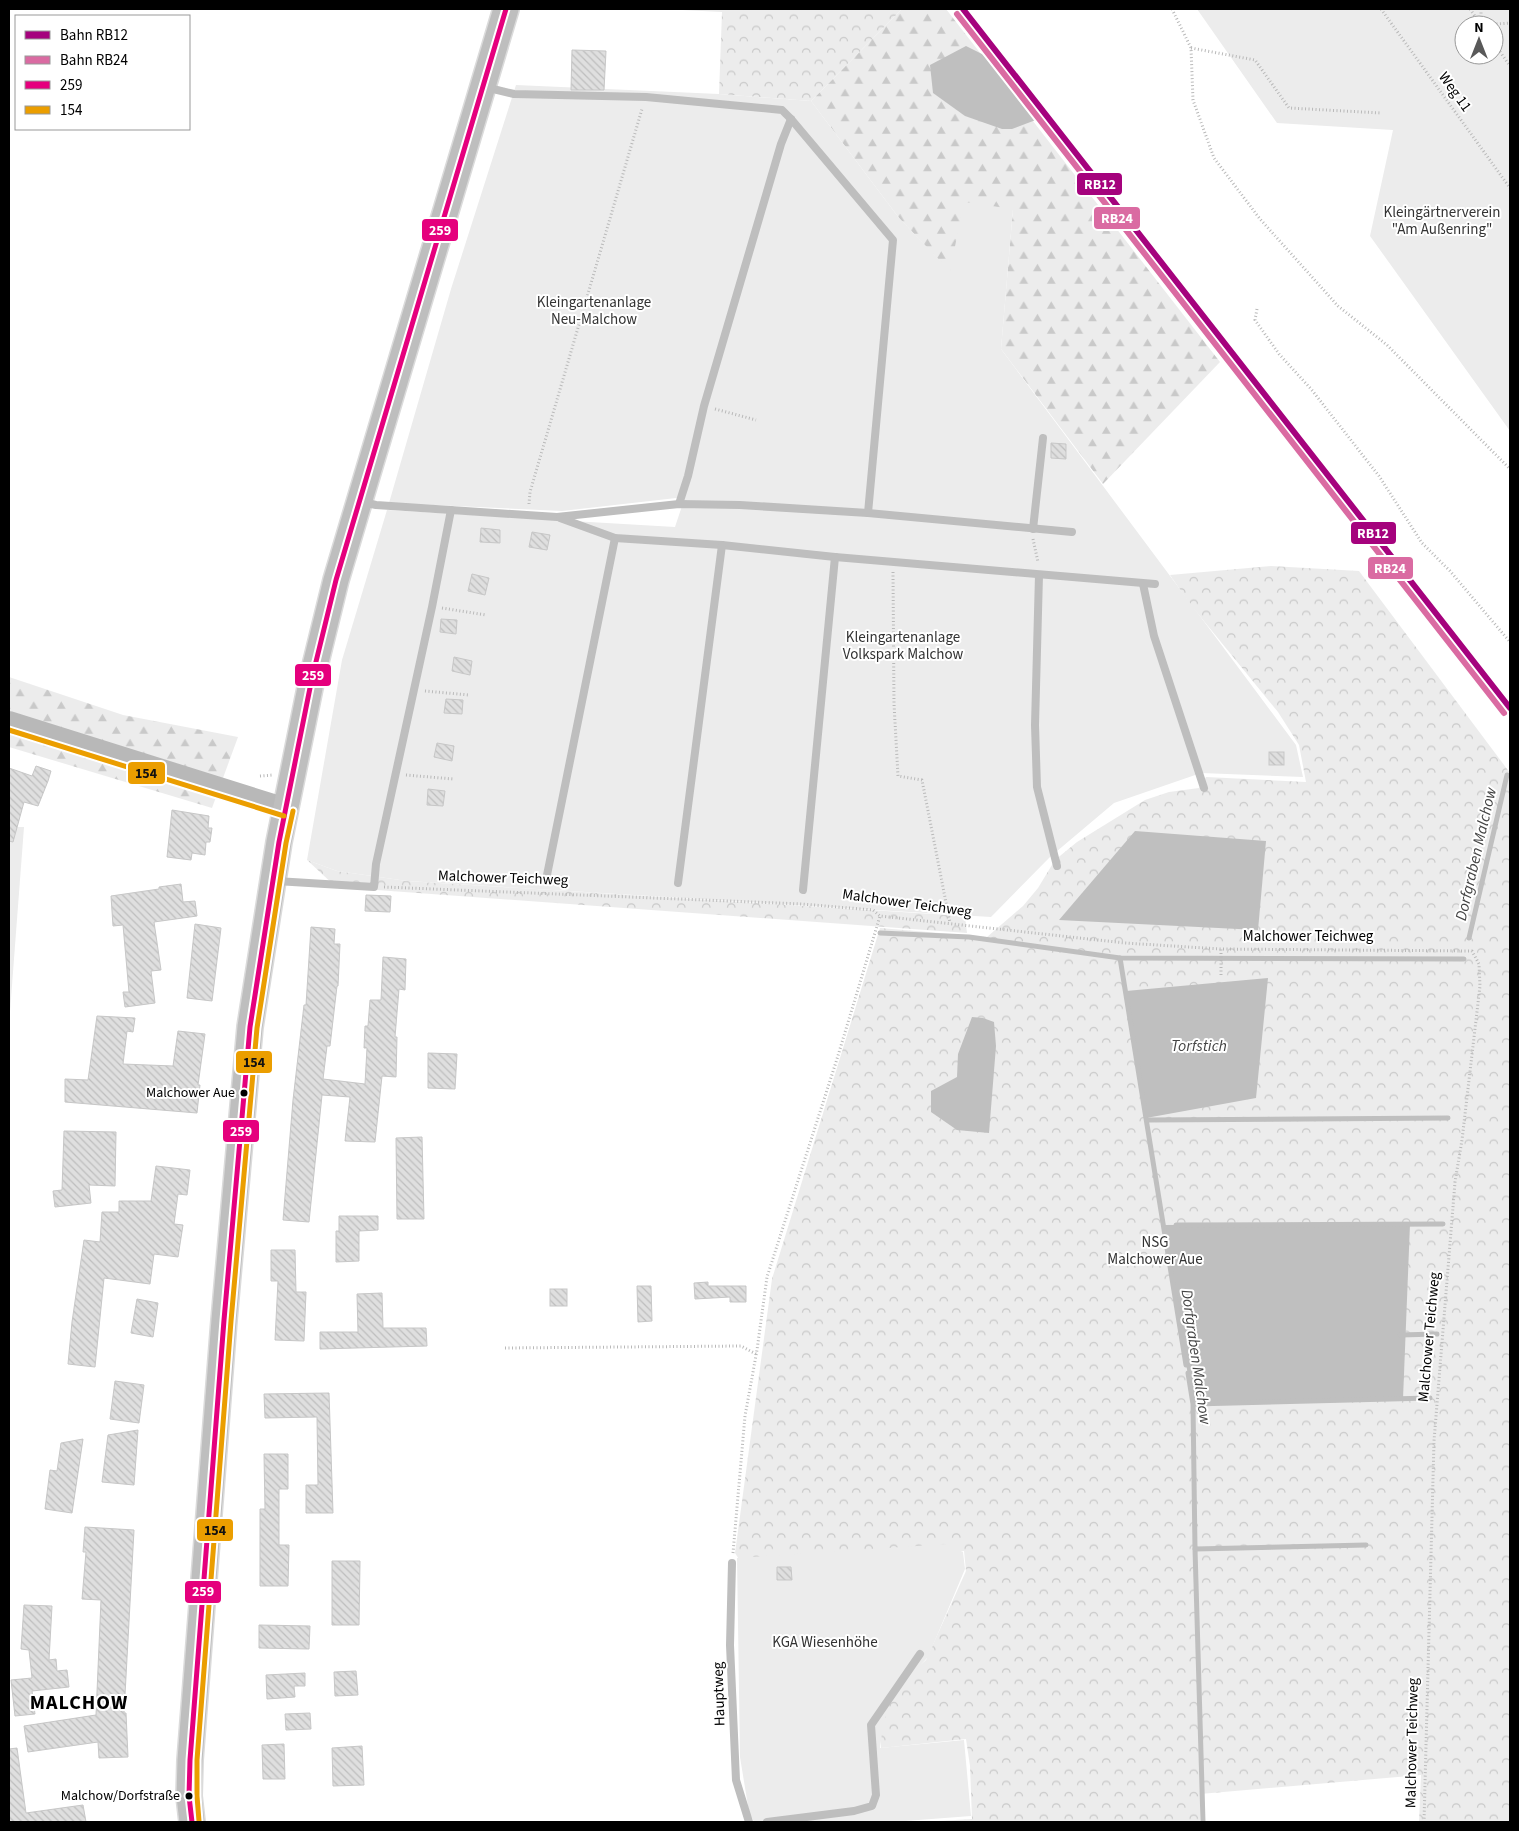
<svg xmlns="http://www.w3.org/2000/svg" width="1519" height="1831" font-family="'Source Sans 3',sans-serif">
<defs>
<pattern id="forest-firs" width="22" height="20" patternUnits="userSpaceOnUse" patternTransform="scale(1.25)"><rect width="22" height="20" fill="#ececec"/><path d="M5 1l3.5 6h-7zM16 11l3.5 6h-7z" fill="#c9c9c9"/></pattern>
<pattern id="park-crowns" width="20" height="18" patternUnits="userSpaceOnUse" patternTransform="scale(1.25)"><rect width="20" height="18" fill="#ececec"/><path d="M2 6a3 3 0 1 1 6 0M12 15a3 3 0 1 1 6 0" fill="none" stroke="#c9c9c9"/></pattern>
<pattern id="building-back-hatch" width="6" height="6" patternUnits="userSpaceOnUse" patternTransform="scale(1.25)"><rect width="6" height="6" fill="#dfdfdf"/><path d="M-1 5l2 2M0 0l6 6M5-1l2 2" fill="none" stroke="#bebebe"/></pattern>
</defs>
<rect width="100%" height="100%" fill="#fff"/>
<g fill="url(#forest-firs)">
<path d="M902,9H946L1220,362L1103,484L1001,349L1013,209L950,272L899,218L811,101Z"/>
<path d="M9,677L123,715L238,737L212,808L9,747Z"/>
</g>
<g fill="url(#park-crowns)">
<path d="M662,9H902L811,101L719,94L722,12Z"/>
<path d="M1271,566L1359,571L1510,773V1822H1419L1421,1775L1200,1794V1822H921L972,1819L970,1766L966,1739L881,1748V1726L886,1709L911,1673L926,1660L966,1571L964,1551L740,1561L735,1553L772,1279L880,928L987,937L1023,906L1038,888L1055,860L1077,842L1145,800L1169,792L1199,788L1206,777L1306,782L1299,745L1278,712L1190,604L1170,575Z"/>
<path d="M307,860L337,871L407,881L965,916L967,933L336,887Z"/>
</g>
<g fill="#ececec" fill-rule="evenodd">
<path d="M1197,9H1510V431L1370,236L1393,130L1277,123ZM1464,25H1494V55H1464Z"/>
<path d="M516,85L719,94L811,101L899,218L950,271L964,202L1013,209L1001,349L1296,745L1303,777L1201,773L1114,803L1050,857L991,917L407,881L337,871L307,860L342,660L387,510L675,527L685,497L562,511L389,503L451,289Z"/>
<path d="M9,827H24L9,1025Z"/>
<path d="M947,1544L963,1552L965,1569L928,1657L899,1689L889,1705L883,1726L880,1748L964,1740L971,1816L892,1822H754L749,1812L740,1757L737,1558Z"/>
</g>
<g fill="#bfbfbf">
<path d="M966,46L998,62L1041,118L1012,129H1002L965,116L933,93L930,65Z"/>
<path d="M1135,831L1266,841L1258,930L1059,920Z"/>
<path d="M1268,978L1256,1098L1146,1118L1126,991Z"/>
<path d="M972,1017L983,1018L994,1022L996,1046L989,1133L957,1130L931,1112V1091L957,1077L958,1054Z"/>
<path d="M1410,1224L1403,1399L1193,1404L1162,1225Z"/>
</g>
<g fill="none" stroke-linecap="round" stroke-linejoin="round">
<g stroke="#bfbfbf" stroke-width="5">
<path d="M880,933L969,937L1120,958L1464,959"/>
<path d="M1469,938L1507,775"/>
<path d="M1120,958C1143,1094 1163,1230 1186,1365"/>
<path d="M1147,1120L1448,1118"/>
<path d="M1176,1225L1443,1224"/>
<path d="M1400,1335L1437,1334"/>
<path d="M1188,1373L1193,1404L1195,1549L1203,1822"/>
<path d="M1194,1404L1430,1398"/>
<path d="M1195,1549L1366,1545"/>
</g>
</g>
<g fill="url(#building-back-hatch)" stroke="#c7c7c7">
<path d="M572,50L606,51L604,90H571Z"/>
<path d="M1051,443L1066,444V459L1051,458Z"/>
<path d="M481,528L500,530V543L480,542Z"/>
<path d="M532,532L550,535L547,550L529,547Z"/>
<path d="M472,574L489,578L485,595L468,591Z"/>
<path d="M441,619L457,620L456,634L440,632Z"/>
<path d="M454,657L472,661L470,675L452,671Z"/>
<path d="M446,699L463,700L462,714L444,713Z"/>
<path d="M437,743L454,746L452,761L434,757Z"/>
<rect x="1269" y="752" width="15" height="13"/>
<path d="M36,766L51,771L48,781L38,806L24,802L13,842L9,841V768L32,776Z"/>
<path d="M428,789L445,791L443,806L427,805Z"/>
<path d="M172,810L209,816L208,828H212L210,842H206L205,855L192,853L191,860L167,857Z"/>
<path d="M181,884L183,902L195,901L197,916L154,922L161,970L151,971L155,1003L125,1007L123,992H129L123,925L113,926L111,896L159,889V887Z"/>
<path d="M366,895L391,896L390,912L365,911Z"/>
<path d="M195,924L221,928L212,1001L187,998Z"/>
<path d="M311,927L335,929L334,944H340L338,986H337L330,1046H327L323,1079L365,1084L367,1048H364L365,1026H368L370,1000H381L383,957L406,959L405,990L399,989L395,1037H397L396,1077L382,1076L375,1142L345,1141L350,1097L322,1095L309,1222L283,1220L293,1100L304,1005H306Z"/>
<path d="M97,1016L135,1018L133,1032L127,1031L123,1064L173,1066L178,1031L205,1034L198,1085H200L197,1113L65,1102V1079L88,1080Z"/>
<path d="M428,1053L457,1054L455,1089L428,1088Z"/>
<path d="M64,1131L116,1132L115,1186L89,1185L91,1203L55,1207L53,1191L62,1190Z"/>
<path d="M422,1137L424,1219H397L396,1138Z"/>
<path d="M156,1166L190,1170L187,1195L178,1194L174,1224L183,1225L178,1257L154,1254L150,1284L104,1278L95,1367L68,1364L72,1322L84,1240L100,1242L102,1212H119V1201H151Z"/>
<path d="M339,1216H378V1230L359,1231V1261L336,1262V1231H339Z"/>
<path d="M271,1250H295L296,1292H306L304,1341L275,1340L278,1281H271Z"/>
<path d="M708,1282V1286H746V1302H730V1297L695,1299L694,1283Z"/>
<path d="M637,1286H651L652,1321L638,1322Z"/>
<rect x="550" y="1289" width="17" height="17"/>
<path d="M382,1293L383,1328H426L427,1346L320,1349V1332H358L357,1294Z"/>
<path d="M137,1299L158,1303L153,1337L131,1333Z"/>
<path d="M115,1381L144,1385L139,1423L110,1419Z"/>
<path d="M329,1393L333,1513H306V1485H318L317,1417L265,1418L264,1394Z"/>
<path d="M138,1430L134,1485L102,1482L108,1435Z"/>
<path d="M83,1439L72,1513L45,1509L50,1470L57,1471L61,1443Z"/>
<path d="M264,1454H288V1489H279V1545H289L288,1586H260V1509H265Z"/>
<path d="M85,1527L134,1530L124,1713H126L128,1757L99,1758L98,1742L28,1752L24,1726L96,1715L101,1600L82,1599L86,1552H83Z"/>
<path d="M332,1561H360L359,1625H332Z"/>
<path d="M777,1567H791L792,1580H777Z"/>
<path d="M24,1605L52,1606L49,1660L56,1659L57,1671L67,1670L69,1687L32,1691L35,1714L15,1716L11,1680L32,1678L29,1650L21,1649Z"/>
<path d="M259,1625L310,1626L309,1649L259,1648Z"/>
<path d="M356,1671L358,1695L335,1696L334,1672Z"/>
<path d="M305,1673V1686H294L295,1697L267,1699L266,1675Z"/>
<path d="M310,1713L311,1729L286,1730L285,1714Z"/>
<path d="M284,1744L285,1779H263L262,1745Z"/>
<path d="M362,1746L364,1785L333,1786L332,1748Z"/>
<path d="M17,1748L26,1813L83,1805L86,1822H9V1749Z"/>
</g>
<g fill="none" stroke-linecap="round" stroke-linejoin="round">
<defs>
<path id="primary" d="M192,1822L189,1796L190,1760L224,1320L250,1027L279,842L312,678L336,580L506,9"/>
</defs>
<use href="#primary" stroke="#dbdbdb" stroke-width="28"/>
<g stroke="#b9b9b9" stroke-width="3" stroke-dasharray="1 2.5" stroke-linecap="butt">
<path d="M1172,9L1191,48L1193,100L1214,158L1260,219L1338,306L1387,345L1510,469"/>
<path d="M1381,9L1510,188"/>
<path d="M1470,9L1481,25"/>
<path d="M1481,9V25L1510,23"/>
<path d="M1494,43L1510,66"/>
<path d="M1191,48L1255,60L1289,108L1381,113"/>
<path d="M1257,309L1255,320L1279,354L1311,389L1379,476L1422,543L1450,571L1510,642"/>
<path d="M715,409L756,420"/>
<path d="M529,504L530,492L642,109"/>
<path d="M1033,539L1038,562"/>
<path d="M893,572L894,704L898,776L922,780L950,923"/>
<path d="M442,608L486,615"/>
<path d="M425,691L469,695"/>
<path d="M406,775L453,779"/>
<path d="M260,776L273,775"/>
<path d="M384,887L802,904L873,910L880,916L1125,943L1221,949L1472,951L1479,964L1480,986L1462,1140L1455,1182L1434,1441L1424,1822"/>
<path d="M1221,975V949"/>
<path d="M505,1348L741,1346L756,1354"/>
<path d="M733,1553L745,1416L757,1350L767,1277L837,1059L880,916"/>
</g>
<g stroke="#bebebe" stroke-width="8">
<path d="M485,87L514,94L646,97L782,110L791,119L893,240L868,513"/>
<path d="M362,502L376,505L557,517L679,504L740,505L868,513L1072,532"/>
<path d="M679,504L688,476L704,406L781,144L791,119"/>
<path d="M560,518L615,538L722,545L835,557L1155,584"/>
<path d="M1033,529L1043,438"/>
<path d="M1039,575L1035,725L1037,787L1057,866"/>
<path d="M1143,584L1154,636L1204,788"/>
<path d="M547,875L615,538"/>
<path d="M276,881L374,887L376,864L432,607L451,510"/>
<path d="M678,883L722,545"/>
<path d="M803,890L835,557"/>
<path d="M732,1563L730,1645L736,1780L749,1822"/>
<path d="M767,1822L854,1811L872,1806L876,1795L871,1725L920,1654"/>
</g>
<path stroke="#b8b8b8" stroke-width="22" d="M9,722L286,809"/>
<use href="#primary" stroke="#bebebe" stroke-width="25"/>
<defs>
<path id="bus-1" d="M192,1822L189,1796L190,1760L224,1320L250,1027L279,842L312,678L336,580L506,9"/>
<g id="bus-2">
<path d="M9,730L284,816"/>
<path d="M199,1821L197,1796V1760L231,1321L257,1028L286,843L293,811"/>
</g>
</defs>
<use href="#bus-1" stroke="#fff" stroke-width="9"/>
<use href="#bus-2" stroke="#fff" stroke-width="9"/>
<use href="#bus-1" stroke="#e5007d" stroke-width="5"/>
<use href="#bus-2" stroke="#eb9e00" stroke-width="5"/>
<defs>
<path id="rail-1" d="M963,9L1510,708"/>
<path id="rail-2" d="M957,14L1504,713"/>
</defs>
<use href="#rail-1" stroke="#fff" stroke-width="10"/>
<use href="#rail-2" stroke="#fff" stroke-width="10"/>
<use href="#rail-1" stroke="#a5027d" stroke-width="6"/>
<use href="#rail-2" stroke="#da6ba2" stroke-width="6"/>
</g>
<g fill="#000" stroke="#fff" stroke-width="2">
<circle cx="244" cy="1093" r="4.5"/>
<circle cx="189" cy="1796" r="4.5"/>
</g>
<g text-anchor="middle" dominant-baseline="central" stroke-width="4" stroke-linejoin="round" paint-order="stroke">
<g font-size="14" fill="#000" stroke="#fff" text-anchor="end">
<text x="235" y="1093">Malchower Aue</text>
<text x="180" y="1796">Malchow/Dorfstraße</text>
</g>
<g font-size="15" fill="#000" stroke="#fff">
<text transform="translate(1455 92) rotate(54)">Weg 11</text>
<text transform="translate(503 878) rotate(2)">Malchower Teichweg</text>
<text transform="translate(907 903) rotate(8)">Malchower Teichweg</text>
<text x="1308" y="936">Malchower Teichweg</text>
<text transform="translate(1429 1337) rotate(-85)">Malchower Teichweg</text>
<text transform="translate(719 1694) rotate(-92)">Hauptweg</text>
<text transform="translate(1412 1743) rotate(-89)">Malchower Teichweg</text>
</g>
<g font-size="15" fill="#333" stroke="#fff">
<text x="1442" y="212">Kleingärtnerverein<tspan x="1442" dy="17">"Am Außenring"</tspan></text>
<text x="594" y="302">Kleingartenanlage<tspan x="594" dy="17">Neu-Malchow</tspan></text>
<text x="903" y="637">Kleingartenanlage<tspan x="903" dy="17">Volkspark Malchow</tspan></text>
<text x="1155" y="1242">NSG<tspan x="1155" dy="17">Malchower Aue</tspan></text>
<text x="825" y="1642">KGA Wiesenhöhe</text>
</g>
<g font-size="16" font-style="italic" fill="#444" stroke="#fff">
<text transform="translate(1476 854) rotate(-77)">Dorfgraben Malchow</text>
<text x="1199" y="1046">Torfstich</text>
<text transform="translate(1196 1357) rotate(82)">Dorfgraben Malchow</text>
</g>
<g font-size="20" font-weight="bold" letter-spacing="1" fill="#000" stroke="#fff">
<text x="79" y="1703">MALCHOW</text>
</g>
</g>
<g stroke="#fff" stroke-width="2">
<rect x="1076" y="172" width="47" height="24" rx="5" fill="#a5027d"/>
<rect x="1093" y="206" width="48" height="24" rx="5" fill="#da6ba2"/>
<rect x="421" y="218" width="38" height="24" rx="5" fill="#e5007d"/>
<rect x="1350" y="521" width="47" height="24" rx="5" fill="#a5027d"/>
<rect x="1367" y="556" width="47" height="24" rx="5" fill="#da6ba2"/>
<rect x="294" y="663" width="38" height="24" rx="5" fill="#e5007d"/>
<rect x="127" y="761" width="39" height="24" rx="5" fill="#eb9e00"/>
<rect x="235" y="1050" width="38" height="24" rx="5" fill="#eb9e00"/>
<rect x="222" y="1119" width="38" height="24" rx="5" fill="#e5007d"/>
<rect x="196" y="1518" width="38" height="24" rx="5" fill="#eb9e00"/>
<rect x="184" y="1580" width="38" height="24" rx="5" fill="#e5007d"/>
</g>
<g font-size="14" text-anchor="middle" font-weight="bold" fill="#fff">
<text x="1100" y="189">RB12</text>
<text x="1117" y="223">RB24</text>
<text x="440" y="235">259</text>
<text x="1373" y="538">RB12</text>
<text x="1390" y="573">RB24</text>
<text x="313" y="680">259</text>
<text x="241" y="1136">259</text>
<text x="203" y="1596">259</text>
</g>
<g font-size="14" text-anchor="middle" font-weight="bold" fill="#111">
<text x="146" y="778">154</text>
<text x="254" y="1067">154</text>
<text x="215" y="1535">154</text>
</g>
<rect width="1519" height="1831" fill="none" stroke="#000000" stroke-width="20"/>
<rect x="15" y="15" width="175" height="115" fill="#ffffff" stroke="#999999"/>
<rect x="25" y="31" width="25" height="8" fill="#a5027d" stroke="#999999"/>
<text x="60" y="40" font-size="15" fill="#000000">Bahn RB12</text>
<rect x="25" y="56" width="25" height="8" fill="#da6ba2" stroke="#999999"/>
<text x="60" y="65" font-size="15" fill="#000000">Bahn RB24</text>
<rect x="25" y="81" width="25" height="8" fill="#e5007d" stroke="#999999"/>
<text x="60" y="90" font-size="15" fill="#000000">259</text>
<rect x="25" y="106" width="25" height="8" fill="#eb9e00" stroke="#999999"/>
<text x="60" y="115" font-size="15" fill="#000000">154</text>
<g transform="translate(1479 40)"><circle r="24" fill="#ffffff" stroke="#999999"/>
<path d="M0-4L9 19L0 12L-9 19Z" fill="#595959"/>
<text y="-8" font-size="14" font-weight="bold" text-anchor="middle" fill="#000000">N</text>
</g>
</svg>
